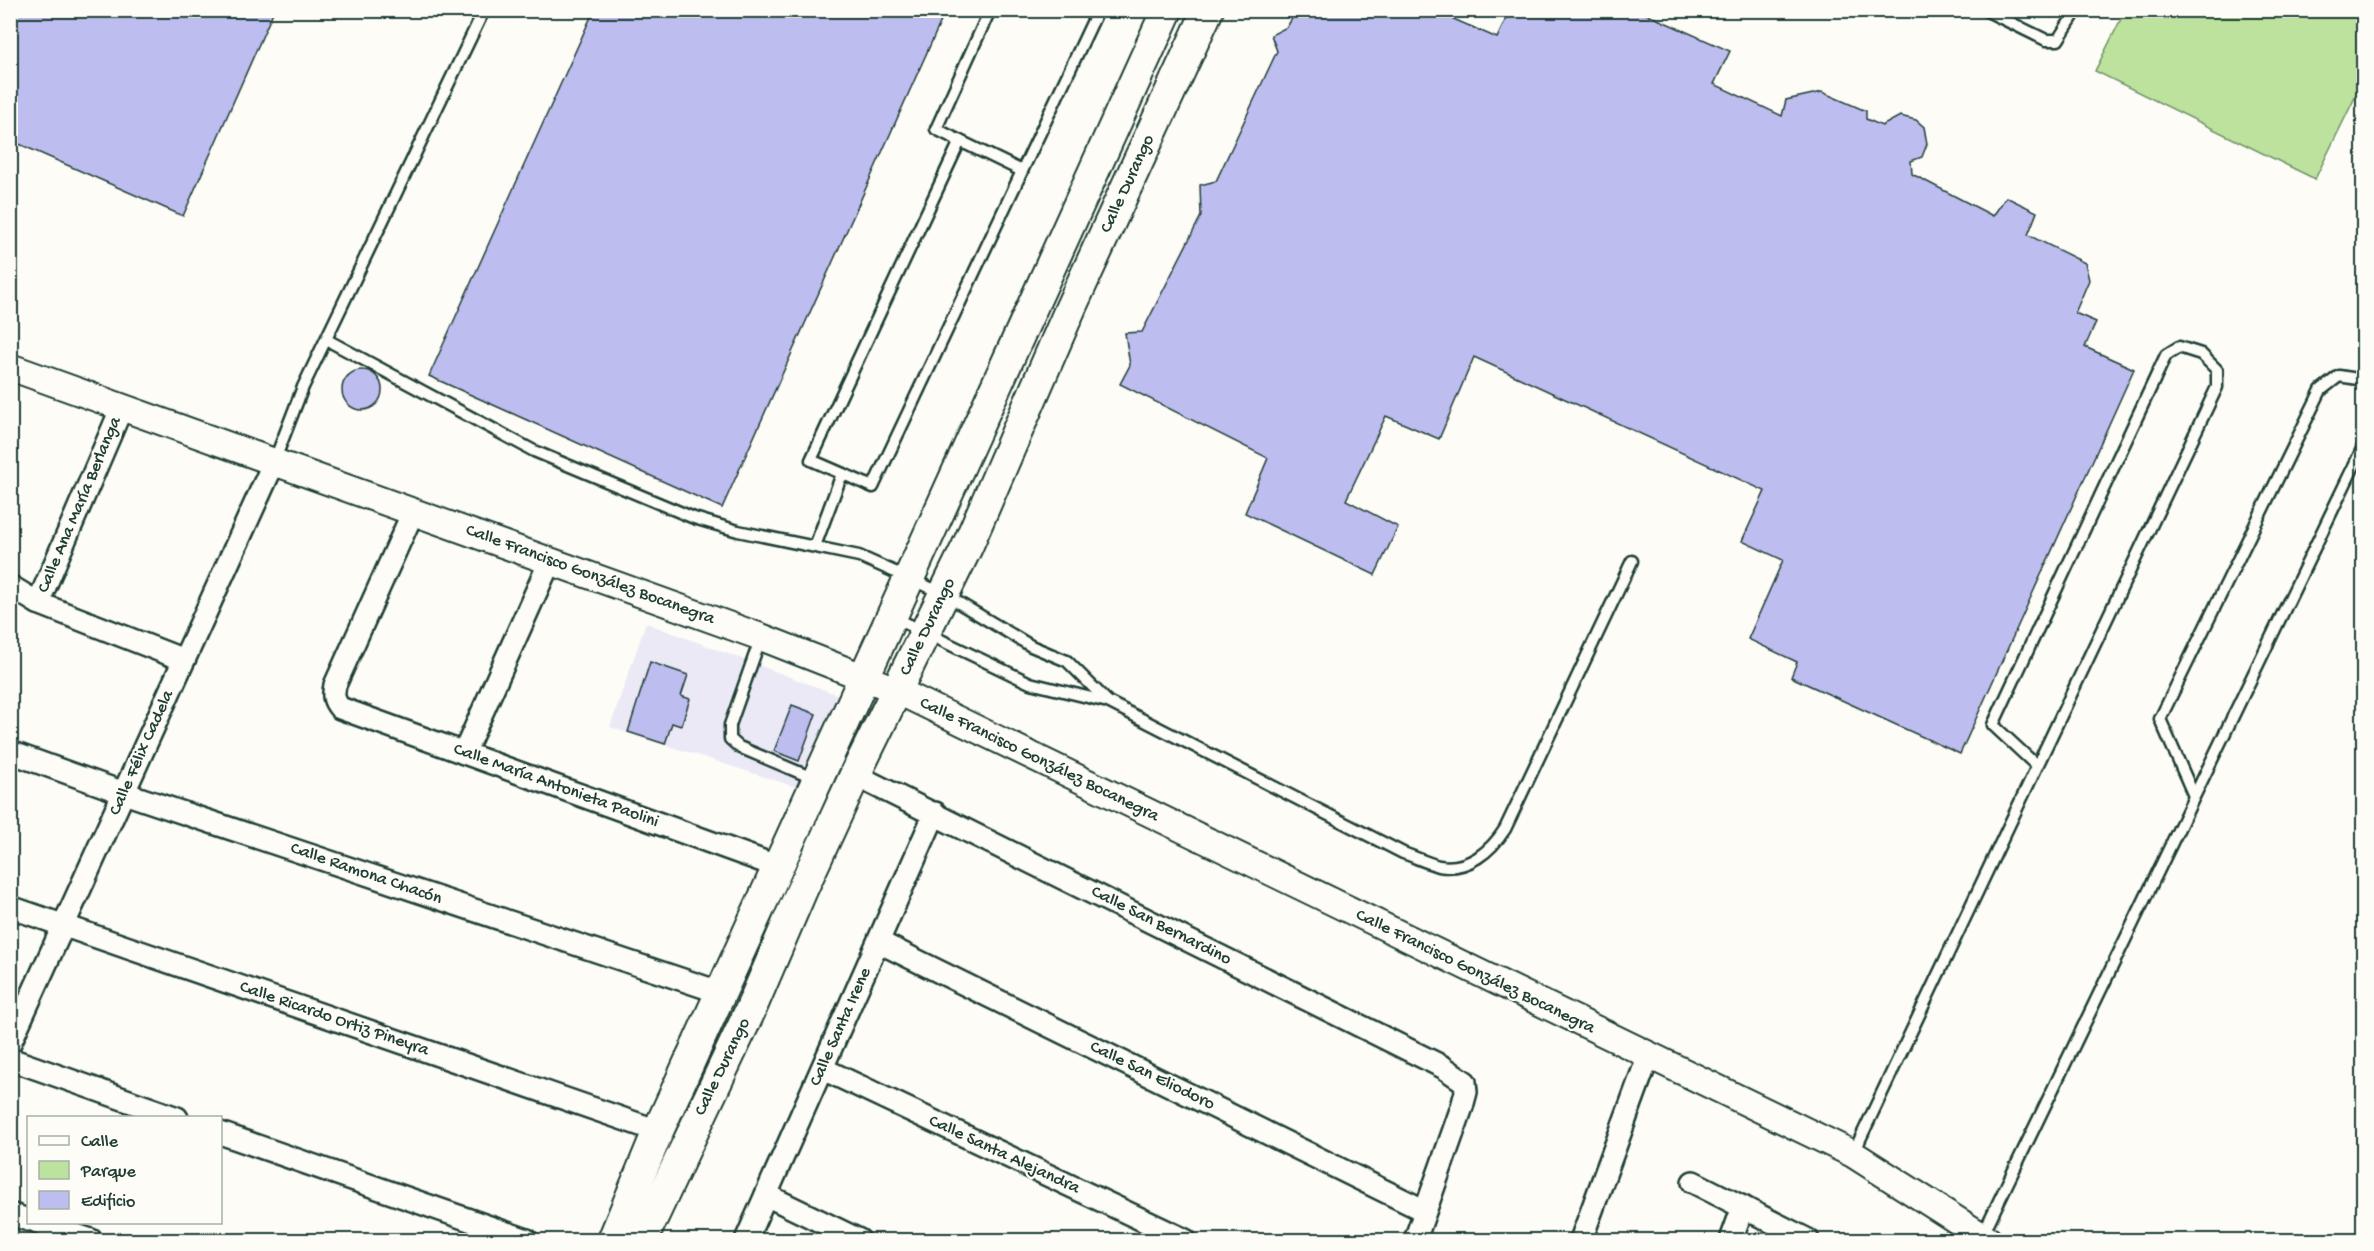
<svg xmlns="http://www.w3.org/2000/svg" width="2374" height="1251" font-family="'Gochi Hand',sans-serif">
<rect width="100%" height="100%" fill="#fdfcf7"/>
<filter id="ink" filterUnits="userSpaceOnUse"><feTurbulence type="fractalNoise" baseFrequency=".0167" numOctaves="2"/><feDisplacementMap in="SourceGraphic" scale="12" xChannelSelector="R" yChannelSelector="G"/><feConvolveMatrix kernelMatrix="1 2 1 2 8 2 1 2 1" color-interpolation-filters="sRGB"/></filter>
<g filter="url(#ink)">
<path fill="#eae9f5" d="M646,623L838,695L796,787L610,727Z"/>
<path fill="#bde29d" stroke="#6e9068" stroke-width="1.5" d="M2125,11H2363V81L2315,179L2095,71Z"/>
<g fill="#bdbdef" stroke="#1f3d34" stroke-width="1.5">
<path d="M10,10H274L183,216L10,140Z"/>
<path d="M594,10H946L722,508L429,376Z"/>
<path d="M1297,10H1433L1497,38L1510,10H1645L1644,13L1730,51L1714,84L1782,116L1786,100L1822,92L1866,111V119L1882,126L1900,116L1916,120L1924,127L1927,144L1922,157L1911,161L1912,174L1993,216L2006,197L2037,212L2028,235L2085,263L2089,280L2075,313L2096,322L2085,347L2134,369L1960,754L1791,677L1797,662L1748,639L1783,560L1742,541L1765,491L1474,357L1439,439L1386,416L1346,500L1398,527L1375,575L1245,513L1268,458L1120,384L1130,365L1125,333L1142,332L1201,216L1200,185L1216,181L1277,51L1271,35L1287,27Z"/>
<circle cx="362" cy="390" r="20"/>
<path d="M650,662L688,675L681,696L690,699L681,726L672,723L665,744L628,732Z"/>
<path d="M792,705L816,714L799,761L774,751Z"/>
</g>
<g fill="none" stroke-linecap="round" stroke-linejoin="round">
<defs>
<g id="service">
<path d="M990,10L936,129L960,141L811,460L873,487L1098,10"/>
<path d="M1985,10L2046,40H2058L2077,10"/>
<path d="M960,141L1022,171"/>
<path d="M327,340L534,451L694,518L738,531L859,556L944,594L1031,646L1067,661L1108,702"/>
<path d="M274,462L303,387L484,10"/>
<path d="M815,546L842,474"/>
<path d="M893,617L1030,683L1108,702L1403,853C1415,857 1427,863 1439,866C1468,871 1491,851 1505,829L1632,561"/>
<path d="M761,637L730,725V739L739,747L815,779"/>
<path d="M2194,796L2160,719L2321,390L2339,376L2364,380"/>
<path d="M1853,1154L2217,387V370L2201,354L2179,347L2166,355L1993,725L2037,766"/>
<path d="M1982,1236L2364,445"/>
</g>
<g id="minor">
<path d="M413,512L335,685C333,695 333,700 340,708L779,867"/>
<path d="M10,586L38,603L184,660"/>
<path d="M38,603L122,407"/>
<path d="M10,752L124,793L722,993"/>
<path d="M464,753L550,561"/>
<path d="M855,775L1443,1067L1465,1082L1466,1092L1462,1107L1415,1240"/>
<path d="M10,907L658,1131"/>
<path d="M879,942L1425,1211"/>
<path d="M10,1043L274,462"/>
<path d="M10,1059L177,1118"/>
<path d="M823,1069L1185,1240"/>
<path d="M220,1133L527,1240"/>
<path d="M1693,1182L1808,1240"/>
<path d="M766,1195L859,1240"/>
<path d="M10,1214L28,1220"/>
<path d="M37,1222L91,1240"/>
<path d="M746,1240L935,813"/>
<path d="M1581,1240L1648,1057"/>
<path d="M1731,1240L1743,1207"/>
</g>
<path id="tertiary" d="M10,367L761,637L896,690L1853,1154L1988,1240"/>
<g id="secondary">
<path d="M613,1240L658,1131L1167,10"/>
<path d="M642,1240L750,1011L801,892L855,775L967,547L1071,307L1208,10"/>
</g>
</defs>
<use href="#service" stroke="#1f3d34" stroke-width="15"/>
<use href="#minor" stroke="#1f3d34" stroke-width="26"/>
<use href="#tertiary" stroke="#1f3d34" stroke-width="30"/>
<use href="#secondary" stroke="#1f3d34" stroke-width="34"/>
<use href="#service" stroke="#fdfcf7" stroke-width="10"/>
<use href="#minor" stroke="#fdfcf7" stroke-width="21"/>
<use href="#tertiary" stroke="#fdfcf7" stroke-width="26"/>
<use href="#secondary" stroke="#fdfcf7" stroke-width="30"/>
</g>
</g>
<g text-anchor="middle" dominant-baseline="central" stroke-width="4.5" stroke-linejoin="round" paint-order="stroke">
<g font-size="18" fill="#1f3d34" stroke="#fdfcf7">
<text transform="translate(1128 184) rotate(-65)">Calle Durango</text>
<text transform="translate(80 505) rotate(-67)">Calle Ana María Berlanga</text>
<text transform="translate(590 575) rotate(20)">Calle Francisco González Bocanegra</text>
<text transform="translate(928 627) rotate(-64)">Calle Durango</text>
<text transform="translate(142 753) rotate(-66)">Calle Félix Cadela</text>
<text transform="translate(1039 760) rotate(26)">Calle Francisco González Bocanegra</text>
<text transform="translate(556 786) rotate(20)">Calle María Antonieta Paolini</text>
<text transform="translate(366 874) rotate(19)">Calle Ramona Chacón</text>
<text transform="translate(1161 926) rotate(27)">Calle San Bernardino</text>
<text transform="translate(1475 972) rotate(26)">Calle Francisco González Bocanegra</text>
<text transform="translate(334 1019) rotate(19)">Calle Ricardo Ortiz Pineyra</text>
<text transform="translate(841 1027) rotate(-66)">Calle Santa Irene</text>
<text transform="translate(723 1067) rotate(-64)">Calle Durango</text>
<text transform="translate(1152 1076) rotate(26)">Calle San Eliodoro</text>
<text transform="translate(1004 1155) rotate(25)">Calle Santa Alejandra</text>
</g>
</g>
<rect width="2374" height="1251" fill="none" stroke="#fdfcf7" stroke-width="36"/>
<rect x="18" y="18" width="2338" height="1215" fill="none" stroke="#1f3d34" stroke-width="2" filter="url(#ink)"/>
<rect x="27" y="1116" width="195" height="108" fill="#fdfcf7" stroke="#a4b0a9" stroke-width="1.5"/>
<rect x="39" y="1136" width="30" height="9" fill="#fdfcf7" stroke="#a4b0a9" stroke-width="1.5"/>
<text x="81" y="1146" font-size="18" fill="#1f3d34">Calle</text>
<rect x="39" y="1161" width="30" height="18" fill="#bde29d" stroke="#a4b0a9" stroke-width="1.5"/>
<text x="81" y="1176" font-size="18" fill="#1f3d34">Parque</text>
<rect x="39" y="1191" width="30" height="18" fill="#bdbdef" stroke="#a4b0a9" stroke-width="1.5"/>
<text x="81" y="1206" font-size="18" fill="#1f3d34">Edificio</text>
</svg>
